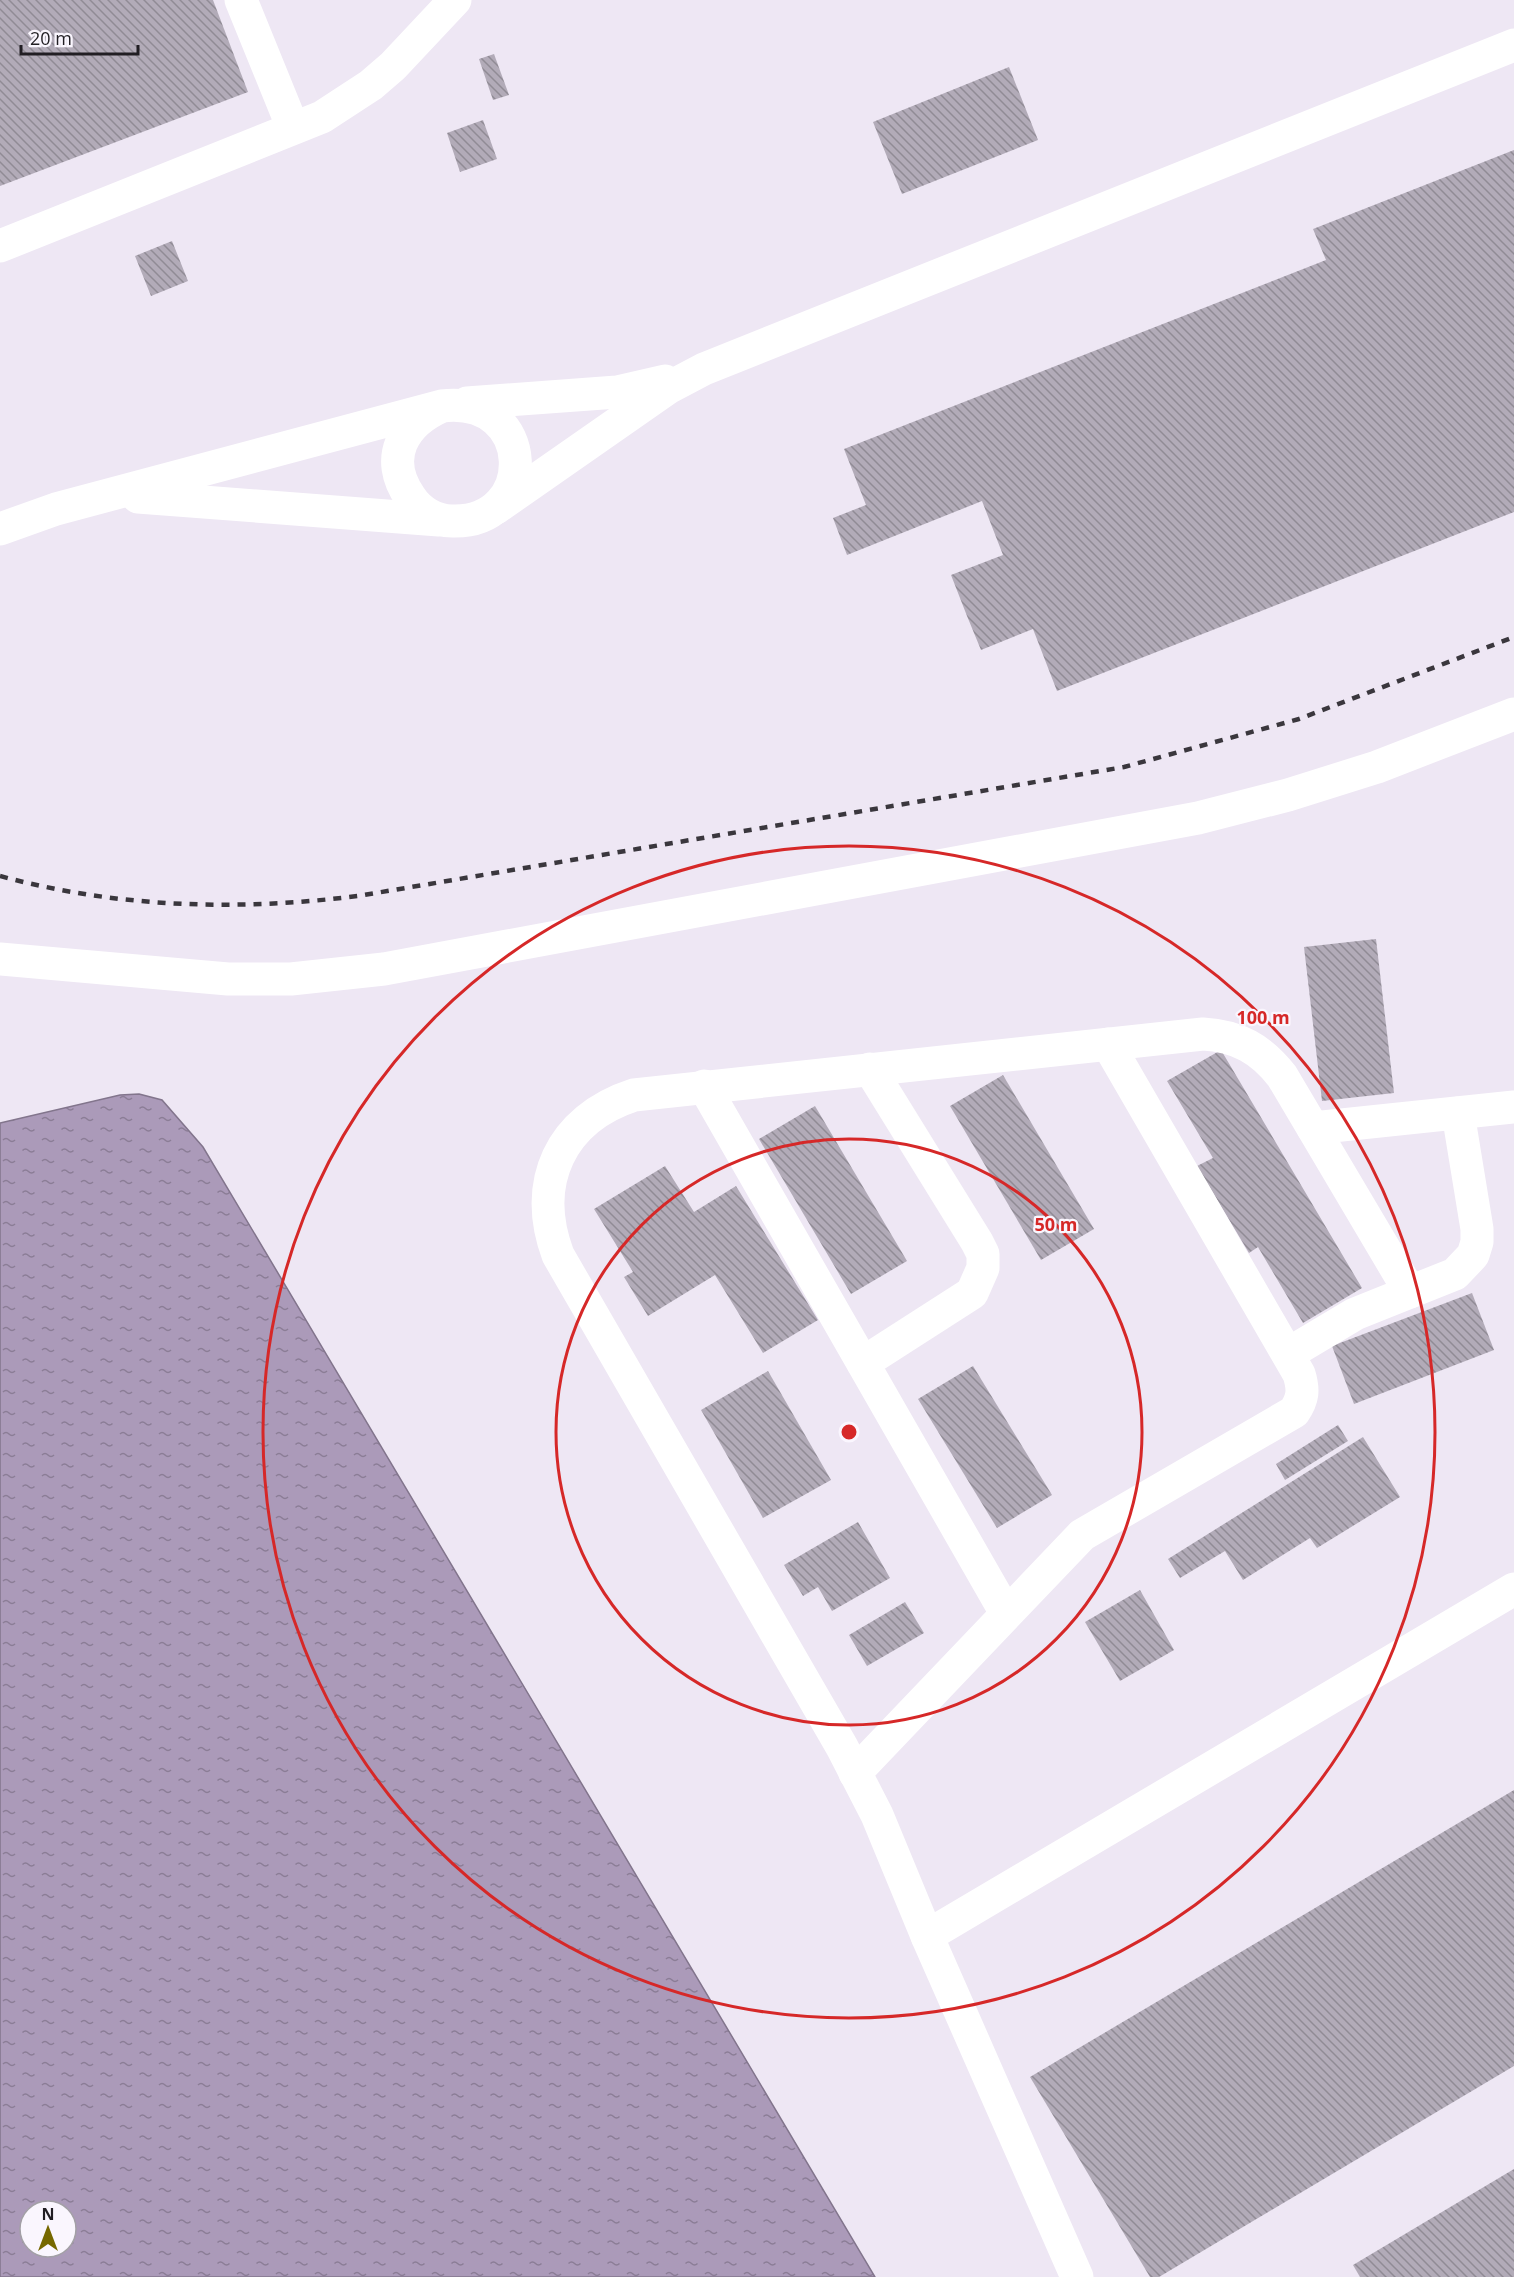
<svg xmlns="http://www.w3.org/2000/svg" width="1514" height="2277" font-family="'Open Sans',sans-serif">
<defs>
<pattern id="water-ripples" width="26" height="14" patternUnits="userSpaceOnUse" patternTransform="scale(1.5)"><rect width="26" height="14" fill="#ab9ab9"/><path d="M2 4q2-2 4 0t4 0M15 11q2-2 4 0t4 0" fill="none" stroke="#8b7d96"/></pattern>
<pattern id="building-back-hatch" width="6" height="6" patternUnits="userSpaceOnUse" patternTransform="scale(1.5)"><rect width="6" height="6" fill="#b2abb8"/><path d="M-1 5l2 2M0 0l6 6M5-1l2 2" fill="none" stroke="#908b95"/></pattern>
</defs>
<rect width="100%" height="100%" fill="#eee7f4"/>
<path fill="url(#water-ripples)" stroke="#82758c" stroke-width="1.5" fill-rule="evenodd" d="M139,1094L162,1100L203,1147L875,2277H0V1123L120,1095ZM30,2211H66V2247H30Z"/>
<g fill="url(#building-back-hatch)">
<path d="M0,0H213L248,92L0,186Z"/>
<path d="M494,54L509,95L493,100L479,59Z"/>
<path d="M1009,67L1038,140L902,194L873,122Z"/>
<path d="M483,120L497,159L460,172L447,133Z"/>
<path d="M1514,150V512L1057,691L1033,629L981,650L967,616L951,575L1003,555L982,501L847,555L833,518L866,505L844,449L1326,260L1313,229Z"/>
<path d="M172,241L188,281L151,296L135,256Z"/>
<path d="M1376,939L1394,1093L1322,1101L1304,947Z"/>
<path d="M1221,1050L1362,1288L1303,1323L1258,1247L1249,1253L1197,1166L1213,1158L1167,1081Z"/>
<path d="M1003,1075L1094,1229L1041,1260L950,1106Z"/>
<path d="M815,1106L907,1261L851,1294L759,1139Z"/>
<path d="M665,1166L694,1212L736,1186L818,1320L763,1353L715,1275L648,1316L624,1277L633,1272L594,1209Z"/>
<path d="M1472,1293L1494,1350L1354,1404L1332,1346Z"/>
<path d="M973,1366L1052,1495L997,1528L918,1399Z"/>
<path d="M768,1371L831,1480L763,1518L701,1410Z"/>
<path d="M1338,1425L1348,1441L1285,1480L1276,1464Z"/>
<path d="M1363,1437L1400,1497L1317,1548L1310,1538L1243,1580L1225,1551L1180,1578L1168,1559Z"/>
<path d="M858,1522L890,1578L832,1611L818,1587L803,1596L784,1565Z"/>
<path d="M1140,1590L1174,1650L1120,1681L1085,1622Z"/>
<path d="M905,1602L924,1633L867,1666L849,1635Z"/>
<path d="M1514,1790V2066L1159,2277H1150L1030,2077Z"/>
<path d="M1514,2169V2277H1360L1353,2265Z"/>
</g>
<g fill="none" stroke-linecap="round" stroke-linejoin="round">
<g stroke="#fff" stroke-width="33">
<path d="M241,0L293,128"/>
<path d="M0,246L322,117L371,85L393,66L455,0"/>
<path d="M467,403L617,392L665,381"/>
<path d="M138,497L439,520"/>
<path d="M496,508L668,388L704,369L1514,45"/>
<path d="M0,529L56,509L442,406C537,395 539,524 452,521C435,521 419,511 410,497C383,458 403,423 442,406"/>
<path d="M0,959L228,979H291L384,969L1198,818L1288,795L1377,767L1514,714"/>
<path d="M704,1086L1006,1613"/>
<path d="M1313,1128L1514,1107"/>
<path d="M1288,1354L1355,1314L1455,1274L1473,1255L1477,1242V1229L1458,1113"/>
<path d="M863,1363L972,1293L983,1268V1254L977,1242L870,1069"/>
<path d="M855,1773L1082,1535L1294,1412C1303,1399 1304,1390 1299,1374L1108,1044"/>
<path d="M927,1936L1514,1589"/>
<path d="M1077,2277L927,1936L877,1815L842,1747L558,1255C531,1183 560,1119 634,1095L1203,1034C1238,1036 1261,1049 1282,1076L1410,1292"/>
</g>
<path stroke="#3a373d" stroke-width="4.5" stroke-dasharray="8 8" stroke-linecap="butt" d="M0,876C118,908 238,911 358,896L1124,767L1299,719L1514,637"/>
</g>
<g fill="none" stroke="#d62828" stroke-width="3">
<circle cx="849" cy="1432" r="293"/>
<circle cx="849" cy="1432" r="586"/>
</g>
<circle cx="849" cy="1432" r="9" fill="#d62828" stroke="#faf6fe" stroke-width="3"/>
<g font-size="18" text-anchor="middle" font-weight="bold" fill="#d62828" stroke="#faf6fe" stroke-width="4.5" stroke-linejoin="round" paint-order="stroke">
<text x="1263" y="1024">100 m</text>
<text x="1056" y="1231">50 m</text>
</g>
<g transform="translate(48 2229)"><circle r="28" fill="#faf6fe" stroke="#a3a0a6" stroke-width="1.5"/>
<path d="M0-4.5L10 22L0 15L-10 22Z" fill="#766800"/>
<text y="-9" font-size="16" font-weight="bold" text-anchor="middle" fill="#211e23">N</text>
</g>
<path d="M21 45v9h117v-9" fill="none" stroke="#211e23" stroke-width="3"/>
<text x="30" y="45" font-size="18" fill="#211e23" stroke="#faf6fe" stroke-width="4.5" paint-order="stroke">20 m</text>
</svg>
